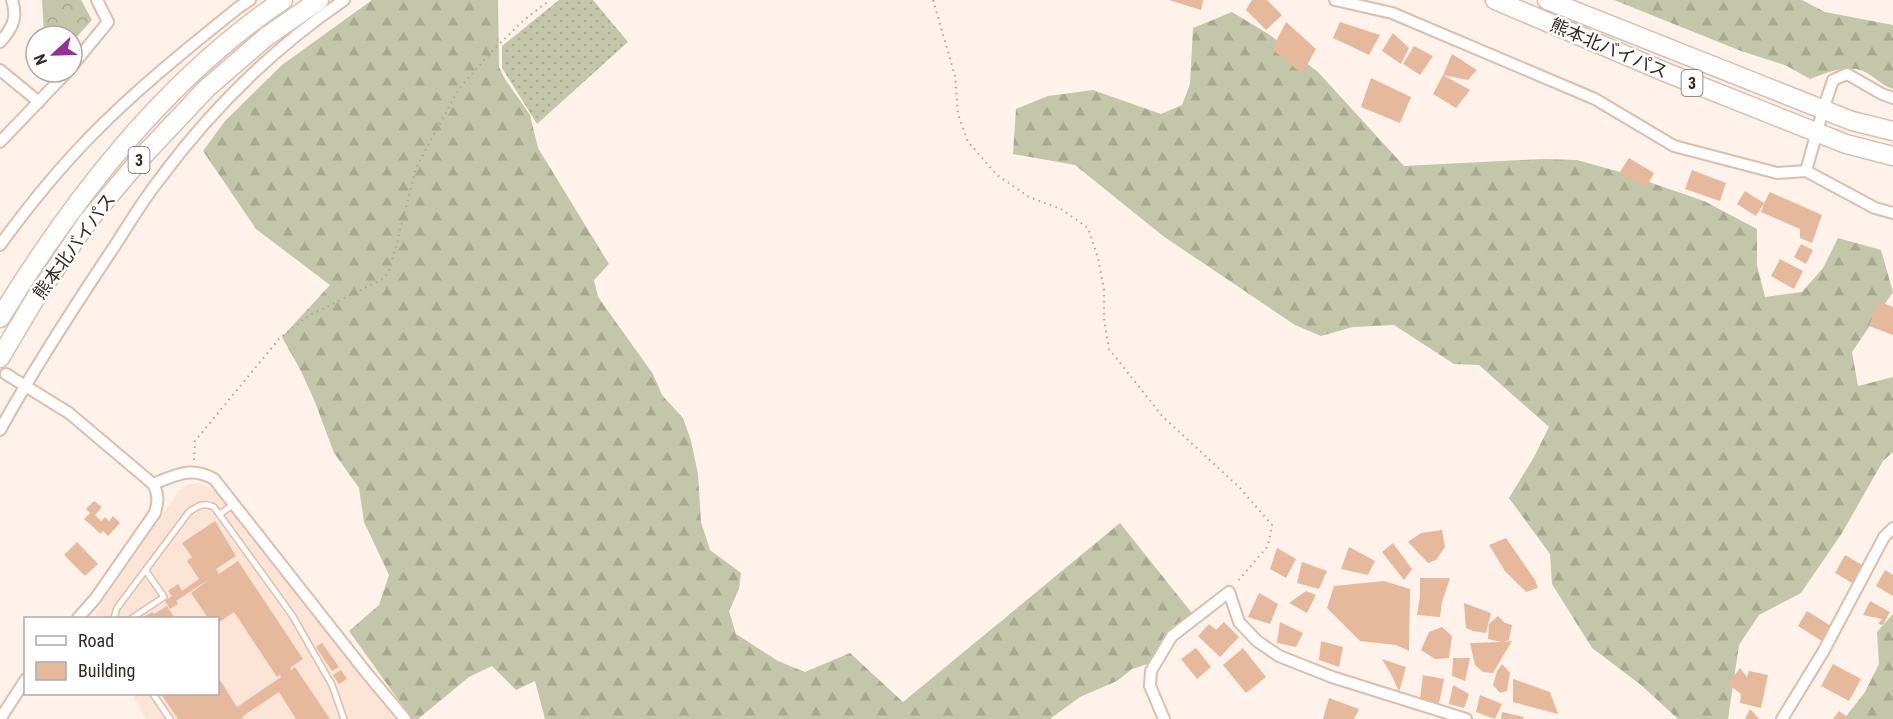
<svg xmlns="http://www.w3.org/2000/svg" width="1893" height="719" font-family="'Roboto Condensed','Noto Sans JP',sans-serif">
<defs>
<pattern id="grass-dots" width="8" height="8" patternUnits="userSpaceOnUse" patternTransform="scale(1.5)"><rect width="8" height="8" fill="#c3c6a8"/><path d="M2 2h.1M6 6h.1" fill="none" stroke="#a8aa90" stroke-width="1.8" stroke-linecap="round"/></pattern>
<pattern id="forest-firs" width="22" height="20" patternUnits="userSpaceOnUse" patternTransform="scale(1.5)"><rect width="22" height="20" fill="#c3c6a8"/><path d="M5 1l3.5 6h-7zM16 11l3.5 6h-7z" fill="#a8aa90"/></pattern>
<pattern id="park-crowns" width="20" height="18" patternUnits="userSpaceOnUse" patternTransform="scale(1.5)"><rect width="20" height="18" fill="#c3c6a8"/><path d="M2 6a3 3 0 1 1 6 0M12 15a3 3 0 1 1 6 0" fill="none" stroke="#a8aa90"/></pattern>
</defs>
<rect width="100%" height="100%" fill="#fff2ea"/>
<path fill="#fce4d6" d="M199,483L208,487L218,494L397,719H146L132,694H218V618H99L95,613L179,491L189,484Z"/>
<path fill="url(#grass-dots)" d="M559,0H593L628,42L537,124L502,68V46Z"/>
<g fill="url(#forest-firs)">
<path d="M372,0H498L499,67L505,79L530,115L538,148L609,264L594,280L598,297L653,374L662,395L683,418L691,441L698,474L701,522L710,550L741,573L739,589L729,611L736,634L778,661L805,672L850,653L903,702L1120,523L1195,617L1157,661L1132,669L1117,681L1080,697L1050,719H545L535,681L516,690L492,666L469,677L418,719H412L349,631L379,605L389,575L364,522L359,488L334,453L315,402L301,371L282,337L330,285L256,229L203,151L225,121L282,65Z"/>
<path d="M1614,0H1802L1825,12L1893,25V89C1881,85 1874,76 1863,71C1846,64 1826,73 1810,79L1785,65L1741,51Z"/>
<path d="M1232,12L1270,35L1318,72L1404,166L1543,159L1577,160L1620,172L1704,201L1757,229V265L1765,297L1802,292L1823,268L1838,238L1881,250L1893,292L1852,352L1858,386L1893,377V452L1883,461L1842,533L1801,593L1759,615L1739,645L1728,719H1678L1641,685L1592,648L1552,584L1550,554L1509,498L1534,457L1549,427L1479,365L1454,364L1394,325L1353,327L1321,336L1295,325L1163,236L1075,165L1013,154L1016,109L1048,96L1093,90L1161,114L1182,105L1190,84L1193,28Z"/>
<path d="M1893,614V719H1844L1865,692L1879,664L1877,632Z"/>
</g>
<path fill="url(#park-crowns)" d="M42,0H81L92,20L72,42V36H47L44,32Z"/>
<g fill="#e6b89c">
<path d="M1169,0H1203L1201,10Z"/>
<path d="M1252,0H1267L1282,15L1266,30L1246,10Z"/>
<path d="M1286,22L1316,49L1302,74L1272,49Z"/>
<path d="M1340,22L1380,35L1369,55L1333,38Z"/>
<path d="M1393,33L1409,48L1401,64L1382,51Z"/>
<path d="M1414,46L1433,56L1420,75L1403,64Z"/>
<path d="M1452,54L1477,70L1468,80L1443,75Z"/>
<path d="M1443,75L1470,90L1456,108L1433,94Z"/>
<path d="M1371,78L1411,97L1400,123L1361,107Z"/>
<path d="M1629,158L1654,173L1646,188L1620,172Z"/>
<path d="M1692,170L1726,183L1720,201L1685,189Z"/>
<path d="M1745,191L1764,203L1770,192L1822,215L1812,243L1800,238V229L1761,212L1764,203L1756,216L1737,204Z"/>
<path d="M1801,244L1813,250L1806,264L1794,257Z"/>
<path d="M1780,259L1803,271L1794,289L1771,276Z"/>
<path d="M1878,301L1893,307V335L1869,326Z"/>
<path d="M94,501L102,507L95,515L101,521L105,517L109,521L113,516L120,523L108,536L103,531L101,534L84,519L90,513L86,509Z"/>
<path d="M215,521L236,556L216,569L219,574L238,561L303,659L290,668L291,670L295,667L330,719H296L279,692L243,716L244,717L241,719H178L161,694H218V677L237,707L281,677L280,675L277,677L234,612L218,623V618H208L191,593L211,578L176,601L178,604L170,609L165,601L172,596L168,591L178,584L182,591L199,579L187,561L192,557L182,543Z"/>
<path d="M1442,530L1445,547L1436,560L1428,563L1408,542L1421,533Z"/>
<path d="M1506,538L1535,580L1538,588L1526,592L1505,571L1489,545Z"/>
<path d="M77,542L98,564L85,576L64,555Z"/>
<path d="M1393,543L1412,569L1404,580L1382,552Z"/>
<path d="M1349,547L1375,561L1368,575L1341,569Z"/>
<path d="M1277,548L1296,559L1286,578L1270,569Z"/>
<path d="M1845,555L1864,566L1854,584L1835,573Z"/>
<path d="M1302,562L1327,571L1319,589L1297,583Z"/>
<path d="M1885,570L1893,575V596L1876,586Z"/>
<path d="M1420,578H1450L1442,602L1440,617L1417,615L1420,596Z"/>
<path d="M1384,581L1410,589L1409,651L1396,645L1360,641L1327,608L1334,586Z"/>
<path d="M1306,591L1316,595L1307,613L1289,603Z"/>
<path d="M1259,593L1278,604L1270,624L1248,617Z"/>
<path d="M1870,601L1890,612L1883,625L1878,624L1882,619L1863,615Z"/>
<path d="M1464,603L1491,613L1486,633L1473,631L1466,628Z"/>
<path d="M167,606L175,618H142L152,612L154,614Z"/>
<path d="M1807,611L1831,626L1822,641L1798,626Z"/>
<path d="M1498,616L1505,623L1512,625L1509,640L1503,642L1512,641L1493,673L1483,672L1475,665L1470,643L1501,642L1488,639L1489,624Z"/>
<path d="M1224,622L1239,637L1220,657L1198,636L1209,624L1216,630Z"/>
<path d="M1280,622L1303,633L1296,647L1277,643Z"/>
<path d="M1442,627L1452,636L1449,658L1435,659L1421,650L1429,632Z"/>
<path d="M1321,641L1343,647L1339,667L1319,660Z"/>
<path d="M322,643L339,667L332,671L316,647Z"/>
<path d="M1196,648L1211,667L1197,679L1181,659Z"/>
<path d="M1243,648L1266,677L1246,693L1223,665Z"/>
<path d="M1453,658H1470L1465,681L1452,676Z"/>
<path d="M1382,659L1406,667L1399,692L1392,676Z"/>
<path d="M1502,664L1510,673L1507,691L1500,693L1493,685L1497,671Z"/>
<path d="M1833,664L1861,679L1849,701L1821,686Z"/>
<path d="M1740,668L1747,677L1749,671L1768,675L1761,708L1740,703L1741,694L1728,684Z"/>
<path d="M341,670L347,679L339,684L333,675Z"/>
<path d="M1423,675L1444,679L1439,703L1420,699Z"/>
<path d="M1513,679L1550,692L1558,714L1513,702Z"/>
<path d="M1453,685L1469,694L1464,708L1449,704Z"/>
<path d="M1480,695L1502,704L1495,719L1476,712Z"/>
<path d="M1329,698L1359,709L1354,719H1323Z"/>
<path d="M1750,709L1759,719H1745Z"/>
<path d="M1839,711L1846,716L1845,719H1833Z"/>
<path d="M1502,712L1524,717L1523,719H1501Z"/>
</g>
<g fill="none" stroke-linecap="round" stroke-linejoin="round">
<defs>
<g id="service">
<path d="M220,514L234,504"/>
<path d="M114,618L117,608L189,512C198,506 203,502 214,507L292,615L332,685L344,719"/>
<path d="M132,618L164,597L146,571"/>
<path d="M153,694L170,719"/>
</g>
<g id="minor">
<path d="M1335,0L1392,13L1595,99L1674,146L1777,173L1806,171L1875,208L1893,213"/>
<path d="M0,42C12,29 18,18 12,0"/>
<path d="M72,66L108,22L97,0"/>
<path d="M0,70L39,102"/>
<path d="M0,142L67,72"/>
<path d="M1806,171L1823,110L1833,80L1847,74L1882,94L1893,98"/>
<path d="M0,245C27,208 56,172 88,139C134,91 187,49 239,7L250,0"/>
<path d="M6,374L69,413L153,484C159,495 158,502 155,513L95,599L78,618"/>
<path d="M0,430C33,370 70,313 108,256C125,231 140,204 159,180C210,111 272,49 344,0"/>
<path d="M153,484C176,475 191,466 214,479L365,671L405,719"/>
<path d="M0,719L26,679"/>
<path d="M1164,719L1150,686L1151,671L1172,636L1229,592L1239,622L1257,641L1279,656L1332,677L1466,719"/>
<path d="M1782,719L1823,652L1884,537L1893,528"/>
</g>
<g id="trunk">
<path d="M1495,0L1670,74L1846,144L1893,156"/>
<path d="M1547,0L1852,121L1893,131"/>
<path d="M0,318C74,197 165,80 283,0"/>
<path d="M0,358L35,299L88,221L142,157L207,88L266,37L319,0"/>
</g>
</defs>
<use href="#service" stroke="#ddbeab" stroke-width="8"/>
<use href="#minor" stroke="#ddbeab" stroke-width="14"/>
<use href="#trunk" stroke="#ddbeab" stroke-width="21"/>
<g stroke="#b0a39c" stroke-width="2" stroke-dasharray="1.5 4.5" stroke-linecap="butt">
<path d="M933,0L955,76L958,114L968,142L997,175L1029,197L1061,209L1088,228L1098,258L1104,290V319L1109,349L1163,417L1239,487L1272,525L1268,546L1237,582"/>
<path d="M194,460L195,441L279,339L308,316L383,279L390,269L416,168L458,90L494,49L524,20L550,0"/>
</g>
<use href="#service" stroke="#fff" stroke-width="5"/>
<use href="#minor" stroke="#fff" stroke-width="10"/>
<use href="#trunk" stroke="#fff" stroke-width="18"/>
</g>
<g text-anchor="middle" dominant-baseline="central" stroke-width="5" stroke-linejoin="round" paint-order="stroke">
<g fill="#fff" stroke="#726964" stroke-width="1.5">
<rect x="1681.5" y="70" width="21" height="26" rx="4.5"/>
<rect x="128.5" y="147" width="21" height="26" rx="4.5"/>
</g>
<g font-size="16" font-weight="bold" fill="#352922">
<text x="1692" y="83">3</text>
<text x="139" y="160">3</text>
</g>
<g font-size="18" fill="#352922" stroke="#fff">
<text transform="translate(1609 48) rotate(23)">熊本北バイパス</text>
<text transform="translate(74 246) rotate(-54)">熊本北バイパス</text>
</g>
</g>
<rect x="24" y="617" width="195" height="78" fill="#ffffff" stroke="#aea9a7" stroke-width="1.5"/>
<rect x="36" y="636" width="30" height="9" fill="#ffffff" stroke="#aea9a7" stroke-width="1.5"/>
<text x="78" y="647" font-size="18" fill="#352922">Road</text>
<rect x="36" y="662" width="30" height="18" fill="#e6b89c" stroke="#aea9a7" stroke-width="1.5"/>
<text x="78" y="677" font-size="18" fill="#352922">Building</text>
<g transform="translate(54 54) rotate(248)"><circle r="28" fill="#ffffff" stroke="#aea9a7" stroke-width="1.5"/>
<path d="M0-4.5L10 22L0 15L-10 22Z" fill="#943096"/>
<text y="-9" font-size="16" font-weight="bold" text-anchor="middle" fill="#352922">N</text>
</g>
</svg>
